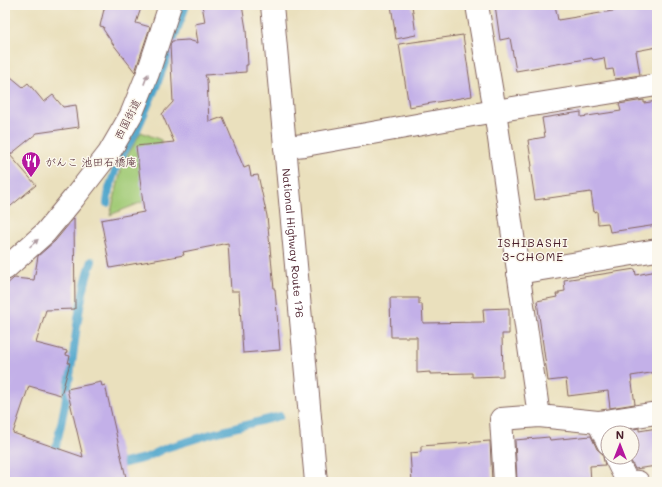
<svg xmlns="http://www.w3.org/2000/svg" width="662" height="487" font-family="Mali,'Klee One',sans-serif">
<rect width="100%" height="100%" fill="#fbf7ec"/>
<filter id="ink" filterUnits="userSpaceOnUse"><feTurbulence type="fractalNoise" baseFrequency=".025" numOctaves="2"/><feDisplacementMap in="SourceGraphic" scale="8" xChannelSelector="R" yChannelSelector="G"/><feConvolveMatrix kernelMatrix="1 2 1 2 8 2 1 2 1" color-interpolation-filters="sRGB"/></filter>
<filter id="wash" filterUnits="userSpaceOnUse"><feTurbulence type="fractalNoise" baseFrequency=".012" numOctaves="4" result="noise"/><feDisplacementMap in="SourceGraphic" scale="16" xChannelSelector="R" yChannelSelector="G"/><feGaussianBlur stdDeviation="0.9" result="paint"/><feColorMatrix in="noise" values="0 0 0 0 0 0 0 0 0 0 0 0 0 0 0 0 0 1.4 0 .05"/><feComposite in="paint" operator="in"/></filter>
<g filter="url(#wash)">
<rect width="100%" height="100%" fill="#eae0bd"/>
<path fill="#a2cb77" stroke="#767551" d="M141,132L161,140L170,182L145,201L110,215L123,163Z"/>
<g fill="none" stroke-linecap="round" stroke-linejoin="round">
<g stroke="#50a6cc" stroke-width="8">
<path d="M107,203L109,189L118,162L137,130L156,87L185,8"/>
<path d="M53,458C62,424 68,390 73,356C77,324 81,291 92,261"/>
<path d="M112,466L145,458L166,448L211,434L280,416"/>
</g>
</g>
<g id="blocks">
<g fill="#c3b0e8">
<path d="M105,5H142L136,23L150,27L135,72L113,44L103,29L104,27L100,26Z"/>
<path d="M202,5H242L246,29L248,65H246V72L205,75L207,80L209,122L223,117L244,168L249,166L251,176L258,175L267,216L274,289H275L280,350L243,353L239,291H231L228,243L183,252L184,255L110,268L101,220L144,212L136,146L174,142L162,114L173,102L170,45L172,41L188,40L198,43L195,24L205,22Z"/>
<path d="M391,5H412L416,35L396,39Z"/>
<path d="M495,5H555L558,20L649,5H657V47L636,51L640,75L615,79L613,69L606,70L604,58L593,60L592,58L516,71L510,38L500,40Z"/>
<path d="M463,35L472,96L409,107L399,44Z"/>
<path d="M5,72L23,87L28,83L44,102L53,95L63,107L76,105L79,127L37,133L10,155L36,185L5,211Z"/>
<path d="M644,100V103L657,101V225L610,232L608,223L598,224L597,211L594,212L591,192L535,200L530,167L532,166L528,140L545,137L542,118L581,112V117L621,111L619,104Z"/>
<path d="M74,218L75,309L46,310L36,343L67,351L66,355L70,356L68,363H70L61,395L29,386L13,433L83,457L67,389L101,382L102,386L105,385L127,482H5V286L14,278L34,280L38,256L55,241Z"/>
<path d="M635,269L636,275L657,271V372L631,376L635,404L610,408L608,391L568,396L566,379L548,381L537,301L557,297L556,294H559V292L565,291L564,280Z"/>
<path d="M390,298H419V304H422L423,323L484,322L483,309L509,308V334H502L503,376L472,377V373L430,374V372L417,373V337H391Z"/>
<path d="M639,428V431L657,428V466L635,469L629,457H632V433H617V432Z"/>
<path d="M591,436L597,449L603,454V457L605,465L590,466L591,482H517L515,440L549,437L550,440Z"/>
<path d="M490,441L492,482H412L410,453L421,452V446Z"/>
</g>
</g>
</g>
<g filter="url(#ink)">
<use href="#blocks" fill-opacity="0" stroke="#82635e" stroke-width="1"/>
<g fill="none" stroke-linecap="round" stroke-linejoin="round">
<defs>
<g id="minor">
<path d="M477,5L495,111L539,416"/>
<path d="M285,147L305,145L495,111L657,85"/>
<path d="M5,269L45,233L74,198L109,153L131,115L148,73L170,5"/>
<path d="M518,273L657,250"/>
<path d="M598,422L608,443"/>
<path d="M615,457L627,481L638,482"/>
<path d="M505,482L501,419L539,416L598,422L657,413"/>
</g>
<g id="highway">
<path id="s1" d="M272,5L316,482"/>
</g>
</defs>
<use href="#minor" stroke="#82635e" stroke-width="24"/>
<use href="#highway" stroke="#82635e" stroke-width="24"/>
<use href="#minor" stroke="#fff" stroke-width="22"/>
<use href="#highway" stroke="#fff" stroke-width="22"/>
</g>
<defs><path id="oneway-solid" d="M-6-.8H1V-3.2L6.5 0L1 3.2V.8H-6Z"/></defs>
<g fill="#ae9aa0">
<use href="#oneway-solid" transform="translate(146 79) rotate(-69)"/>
<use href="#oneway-solid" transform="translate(34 243) rotate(-42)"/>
</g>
</g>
<defs>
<symbol id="restaurant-pin" viewBox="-11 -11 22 30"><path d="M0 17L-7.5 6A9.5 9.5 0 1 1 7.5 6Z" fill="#b5179e" stroke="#fbf7ec"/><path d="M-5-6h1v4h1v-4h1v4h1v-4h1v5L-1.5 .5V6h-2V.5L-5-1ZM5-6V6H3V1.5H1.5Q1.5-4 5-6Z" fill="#fff"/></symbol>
</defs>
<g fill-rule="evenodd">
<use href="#restaurant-pin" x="20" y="150" width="22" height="30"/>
</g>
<g text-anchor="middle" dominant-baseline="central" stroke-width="3" stroke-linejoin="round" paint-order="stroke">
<g font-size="11" fill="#4a1f2b" stroke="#fbf7ec">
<text transform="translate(127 119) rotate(-63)">西国街道</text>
<text stroke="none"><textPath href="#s1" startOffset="239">National Highway Route 176</textPath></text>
</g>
<g font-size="11" fill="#4a1f2b" stroke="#fbf7ec" text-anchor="start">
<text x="45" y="161">がんこ 池田石橋庵</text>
</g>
<g font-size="12" letter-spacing="1" fill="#4a1f2b" stroke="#fbf7ec">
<text x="533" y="242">ISHIBASHI<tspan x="533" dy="14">3-CHOME</tspan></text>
</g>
</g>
<rect width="662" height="487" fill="none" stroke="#fbf7ec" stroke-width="20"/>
<g transform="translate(620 445)"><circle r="19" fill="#fbf7ec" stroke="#b4a19f"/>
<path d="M0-3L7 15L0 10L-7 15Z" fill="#b5179e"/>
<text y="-6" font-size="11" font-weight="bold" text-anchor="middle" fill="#4a1f2b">N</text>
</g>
</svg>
